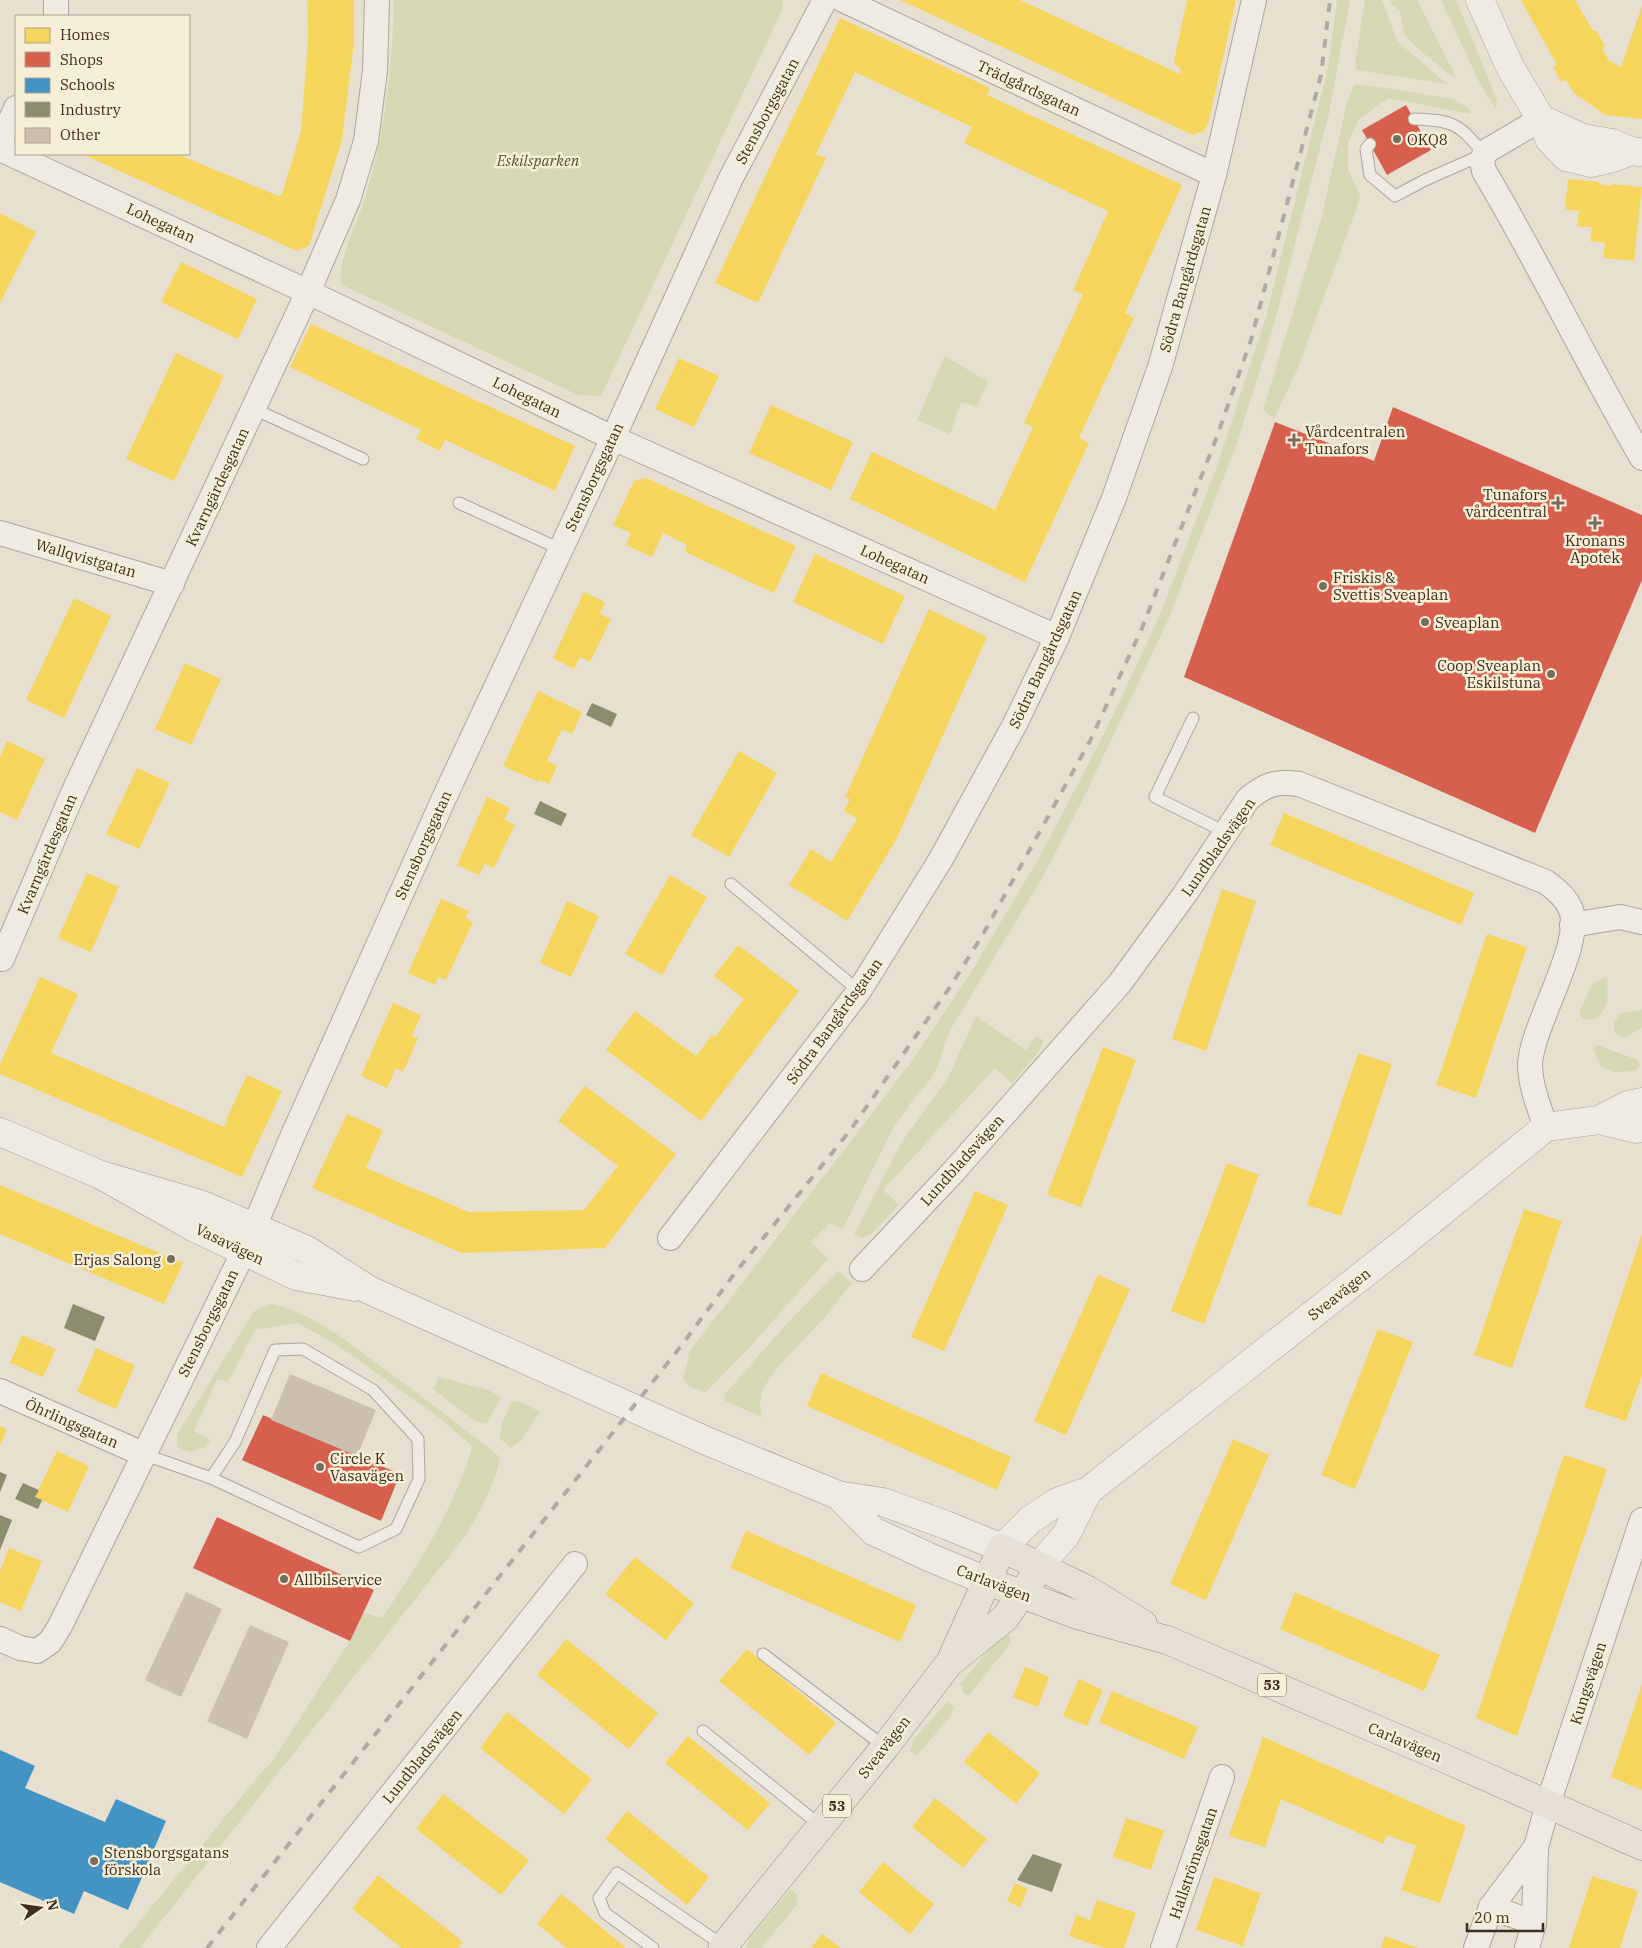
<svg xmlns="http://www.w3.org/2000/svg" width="1642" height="1948" font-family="'IBM Plex Serif',serif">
<rect width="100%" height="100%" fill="#e7e0d1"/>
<g fill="#d6d7b3">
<path d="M394,0H781L782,2L783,8L601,396L578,395L342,285C335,264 360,217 366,195C386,131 392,66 394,0Z"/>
<path d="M1337,0H1350L1329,113L1275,321L1237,443L1168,620L1086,793L1045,873L949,1032L938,1065L931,1079L912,1101L893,1128L843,1229L830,1223L811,1242L828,1259L749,1348L706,1392L691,1387L683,1379L689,1355H687L909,1065L973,969L1040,856L1106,730L1159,617L1217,466L1266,317L1328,68Z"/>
<path d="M1365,0H1382L1397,41L1447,84L1356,70L1355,64Z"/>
<path d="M1390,0H1417L1456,77L1450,75L1416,47L1404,34L1400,11L1391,4Z"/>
<path d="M1441,0H1456L1490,82L1497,102L1496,109L1480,84Z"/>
<path d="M1354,85L1373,86L1454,99L1469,109L1470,114L1388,98L1359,119L1348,143V169L1360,195L1358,204L1298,368L1274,419L1263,410L1321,220L1347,102Z"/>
<path d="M945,356L988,382L976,407L961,402L950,434L917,420Z"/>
<path d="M1607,977C1608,991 1610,1012 1594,1019C1591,1020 1585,1019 1582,1019L1579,1013C1589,997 1586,983 1607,977Z"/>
<path d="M1642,1010V1028L1623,1038L1615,1033L1614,1023L1620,1013Z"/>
<path d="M976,1016L1026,1050L1037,1036L1044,1041C1043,1049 1019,1074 1012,1083L995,1068L883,1190L899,1205L872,1233L863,1238L854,1235L901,1143L948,1078Z"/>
<path d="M1597,1045L1638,1060L1640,1066L1635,1071L1614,1072L1601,1066L1593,1049Z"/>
<path d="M838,1271L852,1283L826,1316L777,1368L762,1390L760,1405L762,1417L725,1401L724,1395L791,1319Z"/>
<path d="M271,1304C309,1311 344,1339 375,1362C417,1392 459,1425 500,1457C495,1486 480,1511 465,1536L140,1948H118L260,1774L271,1763L350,1641L363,1612L382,1618C410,1577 437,1536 457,1489C463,1475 469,1461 472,1446L441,1419L334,1343L297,1323L255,1330L228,1382L217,1379L194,1431L211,1440L205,1447L190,1452L177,1447V1435L254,1311Z"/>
<path d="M439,1377L488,1390L501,1397L487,1424L475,1421L433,1389Z"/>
<path d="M512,1401L521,1402L540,1412L521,1440L511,1448L499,1438L503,1421Z"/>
<path d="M1003,1633L1010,1636V1644L969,1695L964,1694L960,1684Z"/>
<path d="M948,1701L954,1707L950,1717L917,1755L910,1751L914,1739Z"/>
<path d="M791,1889L797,1895V1905L761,1948H746L750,1937Z"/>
</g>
<g fill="#f6d55c">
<path d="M307,0H354V42L342,140L309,246L297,251L82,154H177L278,196L282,194L301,131L308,38Z"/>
<path d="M900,0H1020L1180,74L1181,69L1176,66L1174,61L1187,0H1236L1208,124L1204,131L1193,135Z"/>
<path d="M1521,0H1575L1593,31L1596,30L1605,46L1602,48L1609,61L1621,67L1642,6V119L1605,115L1573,92L1566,80L1561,82L1553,67L1557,65Z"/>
<path d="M840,18L990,88L987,95L1182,185L1125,313L1134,318L1079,438L1089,443L1025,582L850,499L872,452L995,510L1033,427L1024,423L1083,294L1073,290L1108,211L964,143L972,127L855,72L816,154L826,158L758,303L715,283Z"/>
<path d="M1568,179L1599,182V184L1611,186L1612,184L1642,187L1634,261L1603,258L1605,243L1590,241L1592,227L1577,226L1579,211L1565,209Z"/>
<path d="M0,213L36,232L0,303Z"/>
<path d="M181,262L257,299L238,339L161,302Z"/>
<path d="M311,324L575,446L555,491L445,440L440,451L416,439L421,430L290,367Z"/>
<path d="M176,353L224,376L174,481L126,459Z"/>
<path d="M679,358L719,376L694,427L655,409Z"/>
<path d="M771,405L853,442L831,490L749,453Z"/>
<path d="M646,478L796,546L774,593L685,552L687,545L663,533L652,557L626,545L631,533L613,525L634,481Z"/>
<path d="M815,554L905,596L883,644L793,602Z"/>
<path d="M584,592L605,602L600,614L611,619L590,662L580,657L574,669L553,658Z"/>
<path d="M74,598L111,616L64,718L26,700Z"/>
<path d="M929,609L987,637L896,840L847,921L789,885L811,849L831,862L857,819L844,811L850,799L845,797Z"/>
<path d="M185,663L221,679L191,745L155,729Z"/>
<path d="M538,691L582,712L572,734L562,729L547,761L557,766L549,784L538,780V782L503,766Z"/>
<path d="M7,741L45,759L17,820L0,812V757Z"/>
<path d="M739,751L777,773L729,857L691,835Z"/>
<path d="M137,768L170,783L139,849L106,834Z"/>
<path d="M487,797L510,808L504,820L515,825L494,868L485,864L479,875L457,865Z"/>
<path d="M1284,813L1474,893L1461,925L1270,845Z"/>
<path d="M87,873L119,887L91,952L58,938Z"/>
<path d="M670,875L707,897L662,975L625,954Z"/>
<path d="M1222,889L1256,901L1206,1051L1172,1039Z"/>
<path d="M441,899L469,911L465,918L473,922L446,980L438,977L435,985L408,973Z"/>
<path d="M567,901L599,916L571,977L540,963Z"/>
<path d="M1487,934L1527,947L1476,1098L1436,1085Z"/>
<path d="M738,945L799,991L701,1121L606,1050L635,1011L696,1056L712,1035L715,1037L744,999L714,976Z"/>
<path d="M40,977L78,994L51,1053L224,1127L227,1122L226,1120L247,1075L282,1091L242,1177L0,1074V1064Z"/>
<path d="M393,1003L421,1015L412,1036L418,1038L403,1072L396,1068L387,1088L361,1076Z"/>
<path d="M1103,1047L1136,1060L1081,1207L1047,1195Z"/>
<path d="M1358,1053L1392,1064L1341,1216L1307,1205Z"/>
<path d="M585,1086L676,1154L605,1248L462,1253L312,1188L347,1114L383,1130L366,1168L469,1212L584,1210L618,1166L558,1121Z"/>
<path d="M1227,1163L1259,1175L1204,1324L1171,1311Z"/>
<path d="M0,1185L183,1263L164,1304L0,1234Z"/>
<path d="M975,1191L1008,1205L944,1351L911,1337Z"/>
<path d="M1524,1209L1562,1221L1512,1368L1474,1355Z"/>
<path d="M1642,1234V1375L1626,1421L1584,1407Z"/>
<path d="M1098,1275L1130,1289L1066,1435L1034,1421Z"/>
<path d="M1378,1329L1413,1342L1355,1489L1321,1475Z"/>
<path d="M22,1335L56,1349L43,1377L10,1363Z"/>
<path d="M96,1348L135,1365L116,1409L77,1392Z"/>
<path d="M821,1373L1011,1457L997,1490L807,1406Z"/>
<path d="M0,1426L7,1429L0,1446Z"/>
<path d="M1233,1439L1269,1455L1206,1600L1170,1584Z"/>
<path d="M57,1451L89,1466L68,1512L35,1497Z"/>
<path d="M1564,1455L1607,1469L1517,1736L1476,1718Z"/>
<path d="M746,1531L916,1605L900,1642L730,1568Z"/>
<path d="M9,1548L42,1561L21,1611L0,1602V1571Z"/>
<path d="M635,1557L694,1603L666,1640L605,1594Z"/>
<path d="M1295,1592L1440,1655L1424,1691L1280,1629Z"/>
<path d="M566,1639L658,1713L629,1749L537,1675Z"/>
<path d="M747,1649L836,1723L809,1755L719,1681Z"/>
<path d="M1025,1667L1049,1677L1038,1707L1013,1697Z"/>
<path d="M1079,1679L1103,1690L1087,1726L1063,1716Z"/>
<path d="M1642,1684V1790L1611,1777Z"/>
<path d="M1112,1691L1198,1727L1184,1759L1099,1722Z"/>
<path d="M507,1712L592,1779L564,1814L480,1748Z"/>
<path d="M988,1732L1040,1773L1016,1804L964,1762Z"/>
<path d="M688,1736L770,1803L748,1830L665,1763Z"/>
<path d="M1263,1737L1466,1826L1440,1903L1401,1890L1416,1846L1387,1835L1383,1844L1281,1799L1265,1847L1229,1836Z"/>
<path d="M443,1794L529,1860L501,1895L416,1829Z"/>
<path d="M935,1798L987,1839L963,1868L912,1827Z"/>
<path d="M627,1811L709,1877L687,1905L605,1839Z"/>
<path d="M1126,1818L1164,1830L1151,1870L1113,1857Z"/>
<path d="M883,1862L934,1904L910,1934L859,1892Z"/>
<path d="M378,1875L463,1942L458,1948H402L352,1909Z"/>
<path d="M1592,1876L1638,1891L1620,1948H1569Z"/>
<path d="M1214,1877L1261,1893L1243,1946L1196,1930Z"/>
<path d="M1015,1883L1028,1889L1020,1907L1007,1901Z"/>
<path d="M561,1894L576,1906L626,1948H567L537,1924Z"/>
<path d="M1097,1900L1136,1913L1124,1948H1104L1069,1936L1076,1915L1090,1920Z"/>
<path d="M822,1934L841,1948H811Z"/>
<path d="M1385,1936L1418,1948H1381Z"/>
</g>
<g fill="#d6604d">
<path d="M1406,105L1431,150L1387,175L1362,130Z"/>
<path d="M1393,407L1642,515V580L1535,833L1184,677L1275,422L1374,461Z"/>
<path d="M263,1415L400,1474L381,1521L242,1460Z"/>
<path d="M217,1517L374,1590L350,1641L193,1568Z"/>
</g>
<path fill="#4393c3" d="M0,1750L35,1766L25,1788L105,1822L116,1799L166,1821L128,1910L84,1891L74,1914L0,1882Z"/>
<g fill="#8c8c6e">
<path d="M592,703L617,714L611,727L586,715Z"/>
<path d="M540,801L567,814L561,826L534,814Z"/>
<path d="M73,1304L105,1317L95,1341L64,1328Z"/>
<path d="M0,1472L7,1475L0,1492Z"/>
<path d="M23,1483L39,1490L35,1497L42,1500L38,1509L15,1499Z"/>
<path d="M0,1515L12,1520L0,1550Z"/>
<path d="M1033,1854L1062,1864L1052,1892L1017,1880Z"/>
</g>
<g fill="#cbbfb2">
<path d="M290,1374L376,1410L357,1456L271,1420Z"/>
<path d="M186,1592L222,1609L181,1697L145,1680Z"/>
<path d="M250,1625L289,1642L247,1739L207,1721Z"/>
</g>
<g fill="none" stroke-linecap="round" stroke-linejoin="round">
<defs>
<g id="service">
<path d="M1370,144L1366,149L1370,175L1395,196L1425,180L1484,154C1459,124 1454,120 1414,119"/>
<path d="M254,409L363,459"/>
<path d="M459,503L560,549"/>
<path d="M1193,718L1155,797L1227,833"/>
<path d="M731,884L859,991"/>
<path d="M143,1454L211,1478L359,1547L396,1529L419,1479L418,1439L373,1390L303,1349L275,1350L235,1442L211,1478"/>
<path d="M763,1654L885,1747"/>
<path d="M703,1731L821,1826"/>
<path d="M653,1948L605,1913L599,1898L617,1873L724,1946"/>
</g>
<g id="minor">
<path d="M843,0L1214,175"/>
<path d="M56,16V0"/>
<path d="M1541,119L1485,152L1482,161L1484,171C1540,265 1587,364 1642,458"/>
<path d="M0,144L16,108"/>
<path d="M0,149L308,292L613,438L1057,637"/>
<path d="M0,533L172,584"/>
<path d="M1572,925L1620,917L1642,922"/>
<path d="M2,959L73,793L308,292L348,200L366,141L375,71L377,0"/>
<path d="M670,1238L859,991L941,859L1015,724L1057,637L1114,498L1160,367L1214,175L1254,0"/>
<path d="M862,1269L954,1171L1120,983L1185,894L1248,799C1266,784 1276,781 1299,784L1546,882C1556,890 1566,897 1571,910C1584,943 1532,1025 1530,1064C1530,1085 1539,1108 1546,1127"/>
<path d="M0,1391L143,1454"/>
<path d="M0,1639L20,1648L37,1651L50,1642L60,1626L244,1251L293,1135L445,796L613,438L731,178L825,0"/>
<path d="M1491,1907L1534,1923"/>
<path d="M269,1948L575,1564"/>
<path d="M1163,1948L1222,1777"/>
<path d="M1476,1948L1491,1907L1536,1847"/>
<path d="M1527,1948L1534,1923L1536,1847L1548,1804L1642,1520"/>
</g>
<g id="tertiary">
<path d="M1480,0L1510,67L1541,119L1549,139L1566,157L1592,163L1613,158L1631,151"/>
<path d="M1541,119L1583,138L1612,143L1631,151L1639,152"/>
<path d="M1599,1120L1636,1129L1642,1128"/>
<path d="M1002,1548L1030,1520L1057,1502L1088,1491L1401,1245L1546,1127L1599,1120L1628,1105L1642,1102"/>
<path d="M1039,1566L1066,1535L1088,1491"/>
</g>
<g id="secondary">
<path d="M0,1132L101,1175L195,1228L296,1276L355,1287"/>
<path d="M101,1175L203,1205L307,1250L369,1290L709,1442L838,1495L883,1502L946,1525L1002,1548"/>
<path d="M838,1495L873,1531L931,1558L987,1581"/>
</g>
<g id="primary">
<path d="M987,1581L1077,1615L1167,1640L1446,1759L1642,1846"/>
<path d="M953,1660L1005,1618L1032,1579"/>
<path d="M722,1948L885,1747L950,1662L1002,1548L1088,1590L1143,1624"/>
</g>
</defs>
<use href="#service" stroke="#ada599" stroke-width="13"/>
<use href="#minor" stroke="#ada599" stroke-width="26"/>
<use href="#tertiary" stroke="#ada599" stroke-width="29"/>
<use href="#secondary" stroke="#9c958a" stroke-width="29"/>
<use href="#primary" stroke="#928b80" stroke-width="29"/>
<use href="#service" stroke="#efebe3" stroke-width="11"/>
<use href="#minor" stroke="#efebe3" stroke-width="24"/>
<use href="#tertiary" stroke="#efebe3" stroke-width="28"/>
<use href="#secondary" stroke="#efebe3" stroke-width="28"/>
<use href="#primary" stroke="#e6e1d4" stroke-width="28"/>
<path stroke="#afaaa2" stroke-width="4" stroke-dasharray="9 9" stroke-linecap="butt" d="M207,1948L681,1346L735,1273L849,1132L950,987L982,936L1091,739L1142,628L1216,439L1251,340L1321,75L1330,0"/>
</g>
<g fill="#786c5e" stroke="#f7eed8" stroke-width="2">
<circle cx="1397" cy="139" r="5"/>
<path d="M1291.5 432.5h5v5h5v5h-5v5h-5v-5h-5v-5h5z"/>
<path d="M1555.5 495.5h5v5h5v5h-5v5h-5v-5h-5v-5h5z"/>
<path d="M1592.5 515.5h5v5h5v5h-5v5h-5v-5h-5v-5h5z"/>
<circle cx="1323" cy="586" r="5"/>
<circle cx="1425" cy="622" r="5"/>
<circle cx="1551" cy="674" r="5"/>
<circle cx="171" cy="1259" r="5"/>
<circle cx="320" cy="1467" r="5"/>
<circle cx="284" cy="1579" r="5"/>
<circle cx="94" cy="1861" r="5"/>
</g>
<g text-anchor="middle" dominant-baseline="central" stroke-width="5" stroke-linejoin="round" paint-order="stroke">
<g fill="#f7eed8" stroke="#756857" stroke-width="1">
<rect x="1258" y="1673.5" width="28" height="23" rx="4"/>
<rect x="823" y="1794.5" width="28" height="23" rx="4"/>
</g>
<g font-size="14" font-weight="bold" fill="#3d2e20">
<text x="1272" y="1685">53</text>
<text x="837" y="1806">53</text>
</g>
<g font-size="15" fill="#3d2e20" stroke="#f7eed8">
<text transform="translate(1029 88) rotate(25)">Trädgårdsgatan</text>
<text transform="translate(767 111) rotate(-62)">Stensborgsgatan</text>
<text transform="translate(161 223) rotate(25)">Lohegatan</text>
<text transform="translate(1185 279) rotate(-74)">Södra Bangårdsgatan</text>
<text transform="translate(527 397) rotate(26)">Lohegatan</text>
<text transform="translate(594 477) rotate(-65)">Stensborgsgatan</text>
<text transform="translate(217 487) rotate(-65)">Kvarngärdesgatan</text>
<text transform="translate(86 558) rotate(16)">Wallqvistgatan</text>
<text transform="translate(895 564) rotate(24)">Lohegatan</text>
<text transform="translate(1045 659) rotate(-65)">Södra Bangårdsgatan</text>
<text transform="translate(423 845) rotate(-66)">Stensborgsgatan</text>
<text transform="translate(1218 847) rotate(-55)">Lundbladsvägen</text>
<text transform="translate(47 854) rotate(-67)">Kvarngärdesgatan</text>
<text transform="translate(834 1021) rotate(-54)">Södra Bangårdsgatan</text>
<text transform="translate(962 1160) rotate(-48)">Lundbladsvägen</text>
<text transform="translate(230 1244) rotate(26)">Vasavägen</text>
<text transform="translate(1339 1294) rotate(-38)">Sveavägen</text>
<text transform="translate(208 1323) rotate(-64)">Stensborgsgatan</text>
<text transform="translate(72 1423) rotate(24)">Öhrlingsgatan</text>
<text transform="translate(994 1583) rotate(21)">Carlavägen</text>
<text transform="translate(1588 1683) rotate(-72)">Kungsvägen</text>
<text transform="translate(1405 1742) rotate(23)">Carlavägen</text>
<text transform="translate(884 1747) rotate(-52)">Sveavägen</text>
<text transform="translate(422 1756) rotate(-51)">Lundbladsvägen</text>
<text transform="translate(1193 1863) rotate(-71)">Hallströmsgatan</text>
</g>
<g font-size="15" fill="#3d2e20" stroke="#f7eed8" text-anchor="start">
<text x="1407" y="139">OKQ8</text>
<text x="1305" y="431">Vårdcentralen<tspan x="1305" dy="17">Tunafors</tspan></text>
<text x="1547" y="494" text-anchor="end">Tunafors<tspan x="1547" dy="17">vårdcentral</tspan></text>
<text x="1595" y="540" text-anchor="middle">Kronans<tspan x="1595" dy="17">Apotek</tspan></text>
<text x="1333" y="577">Friskis &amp;<tspan x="1333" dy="17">Svettis Sveaplan</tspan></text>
<text x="1435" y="622">Sveaplan</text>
<text x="1541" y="665" text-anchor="end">Coop Sveaplan<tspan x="1541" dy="17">Eskilstuna</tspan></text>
<text x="161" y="1259" text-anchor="end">Erjas Salong</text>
<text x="330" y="1458">Circle K<tspan x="330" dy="17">Vasavägen</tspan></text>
<text x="294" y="1579">Allbilservice</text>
<text x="104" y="1852">Stensborgsgatans<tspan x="104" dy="17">förskola</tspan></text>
</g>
<g font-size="15" font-style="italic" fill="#4d5a26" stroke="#f7eed8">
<text x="538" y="160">Eskilsparken</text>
</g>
</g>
<rect x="15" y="15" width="175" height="140" fill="#f7eed8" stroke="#ada18e"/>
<rect x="25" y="28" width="25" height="15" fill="#f6d55c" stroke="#ada18e"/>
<text x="60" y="40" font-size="15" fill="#3d2e20">Homes</text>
<rect x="25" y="52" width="25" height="15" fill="#d6604d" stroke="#ada18e"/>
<text x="60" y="65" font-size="15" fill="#3d2e20">Shops</text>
<rect x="25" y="78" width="25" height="15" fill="#4393c3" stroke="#ada18e"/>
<text x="60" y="90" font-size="15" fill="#3d2e20">Schools</text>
<rect x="25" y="102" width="25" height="15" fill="#8c8c6e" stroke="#ada18e"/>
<text x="60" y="115" font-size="15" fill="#3d2e20">Industry</text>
<rect x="25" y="128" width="25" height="15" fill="#cbbfb2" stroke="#ada18e"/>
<text x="60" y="140" font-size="15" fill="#3d2e20">Other</text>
<g transform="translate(40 1908) rotate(77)" stroke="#f7eed8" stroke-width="4" paint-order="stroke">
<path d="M0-4L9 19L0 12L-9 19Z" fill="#3d2e20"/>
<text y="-8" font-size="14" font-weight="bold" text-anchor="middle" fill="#3d2e20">N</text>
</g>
<path d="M1467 1923v8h76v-8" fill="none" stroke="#3d2e20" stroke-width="2.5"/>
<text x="1474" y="1923" font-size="15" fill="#3d2e20" stroke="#f7eed8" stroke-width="4" paint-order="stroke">20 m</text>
</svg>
